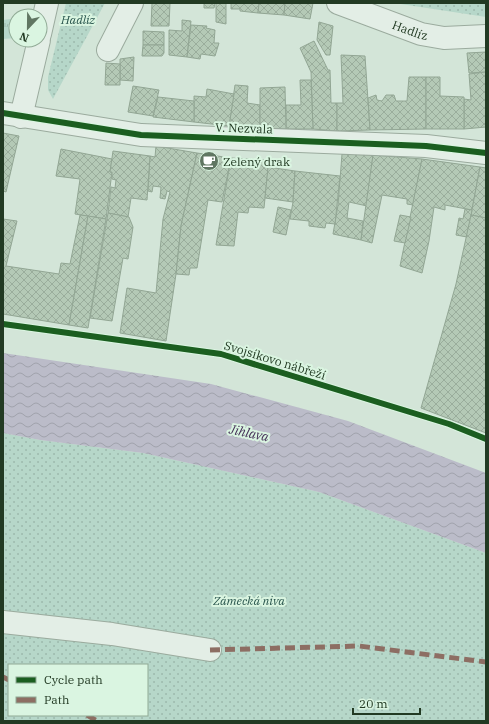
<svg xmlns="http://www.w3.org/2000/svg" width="489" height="724" font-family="'IBM Plex Serif',serif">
<defs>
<pattern id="grass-tufts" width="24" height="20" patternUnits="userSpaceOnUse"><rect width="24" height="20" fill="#b6d7c9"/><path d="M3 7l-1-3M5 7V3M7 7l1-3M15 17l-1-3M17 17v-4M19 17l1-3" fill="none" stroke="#9cb9ac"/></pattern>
<pattern id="park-dots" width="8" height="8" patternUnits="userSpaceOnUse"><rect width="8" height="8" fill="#b6d7c9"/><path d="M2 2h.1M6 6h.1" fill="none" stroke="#9cb9ac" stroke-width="1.8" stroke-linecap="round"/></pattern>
<pattern id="water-waves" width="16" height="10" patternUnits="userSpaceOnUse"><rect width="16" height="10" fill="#bbbcc9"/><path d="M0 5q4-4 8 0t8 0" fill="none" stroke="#a0a2ac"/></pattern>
<pattern id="building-cross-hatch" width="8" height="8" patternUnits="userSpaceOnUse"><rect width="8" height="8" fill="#b4c9b6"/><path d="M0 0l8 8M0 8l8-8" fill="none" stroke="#9aad9c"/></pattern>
</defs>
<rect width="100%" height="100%" fill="#d3e5d8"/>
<path fill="url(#grass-tufts)" d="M16,18V38L3,39V20Z"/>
<g fill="url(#park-dots)" fill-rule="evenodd">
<path d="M66,3H105L53,99L48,90V77Z"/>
<path d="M394,3H486V17Z"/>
<path d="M3,433L40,440L143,453L319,492L486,553V721H3ZM9,665H147V715H9Z"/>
</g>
<path fill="url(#water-waves)" d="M3,353L211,384L348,421L486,473V553L319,492L143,453L40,440L3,433Z"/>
<g fill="url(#building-cross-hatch)" stroke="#92a694">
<path d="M152,3H170L169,26H151Z"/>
<path d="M204,3H215L214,8H204Z"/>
<path d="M216,3H226V24L216,22Z"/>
<path d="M231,3H259L258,13L240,11V9H231Z"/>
<path d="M259,3H285L284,15L258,13Z"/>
<path d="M285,3H313L310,19L284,15Z"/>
<path d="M182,20L191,21L187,57L169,55V30L182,31Z"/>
<path d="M319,22L333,26L330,55H326L317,40Z"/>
<path d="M191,25L207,26L206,28L215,30L214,43H219L215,56L201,54L200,59L187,57Z"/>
<path d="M143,31L164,32V45H143Z"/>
<path d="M314,41L328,70H330L331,103H337V131L313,129L311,72L300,48Z"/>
<path d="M143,45H164V53L162,56H142Z"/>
<path d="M486,52V72L469,73L467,53Z"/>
<path d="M341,55L365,56L370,130L337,131V103H343Z"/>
<path d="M134,57L133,81L120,80V59Z"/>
<path d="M106,63L120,64V85H105Z"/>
<path d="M486,72V127L464,129V99L471,100L469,74Z"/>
<path d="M409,77H426V129L370,130L368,98L376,95L377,100L382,101L386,95H394L396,101H407Z"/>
<path d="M426,77H440V96L464,97V129H426Z"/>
<path d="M300,80H311L313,129H286V105H301Z"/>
<path d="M235,85L248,86L247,103L260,105V128L229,126Z"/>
<path d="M133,86L159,90L153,116L128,112Z"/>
<path d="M285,87L286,129L260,128V88Z"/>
<path d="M207,89L234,94L229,126L194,122V96L206,97Z"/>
<path d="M158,97L194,101V122L153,117Z"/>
<path d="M3,133L19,136L6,192L3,191Z"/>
<path d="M156,146L197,153L181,226L176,274L166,341L120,333L127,288L156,293L163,219L170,192L167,191L165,199L160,198L161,187L153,186L152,192L148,191L150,156L155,157Z"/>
<path d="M61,149L112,159L110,172H112L106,219L75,214L80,179L56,176Z"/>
<path d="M113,151L150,156L147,200L131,198L128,217L108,213L111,187L115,188L116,180L112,179V172H110Z"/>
<path d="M197,153L231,158L222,202L208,200L197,268H190L189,275L176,274L181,226Z"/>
<path d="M342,154L373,155L367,206L349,202L347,218L363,221L361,240L333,234L338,205Z"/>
<path d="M373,155L422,159L413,205L407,204V199L382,195L372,243L361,240Z"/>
<path d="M231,158L269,160L264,208L249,207L248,213L238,212L234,246L216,245Z"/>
<path d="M422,159L480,167L472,210L445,205V210L434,207L429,241L422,273L400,266Z"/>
<path d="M268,167L295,171L293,202L265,198Z"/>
<path d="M480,167L486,168V218L471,215Z"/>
<path d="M295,171L340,176L335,224L326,223L325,228L309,226V221L290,219L293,202Z"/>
<path d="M278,207L291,210L286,235L273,232Z"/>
<path d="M465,209L472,210L467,237L456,235L459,218L463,219Z"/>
<path d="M108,213L129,217L133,227L128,259L123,258L112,321L90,318Z"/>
<path d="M80,215L88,216L69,325L3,314V219L17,221L6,266L59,274L61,263L70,264Z"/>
<path d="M400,215L411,217L405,243L394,241Z"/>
<path d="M471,215L486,218V433L421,408L456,284Z"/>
<path d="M88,216L106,219L88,328L69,325Z"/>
</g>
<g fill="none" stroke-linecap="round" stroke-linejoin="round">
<defs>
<g id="minor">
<path id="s1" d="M338,3L421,34L444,38L486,36"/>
<path d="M40,34L47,3"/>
<path d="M108,50L132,3"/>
<path d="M3,113L141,135L426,146L486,153"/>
<path d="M21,117L39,40"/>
<path d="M3,622L112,634L210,650"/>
</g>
</defs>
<use href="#minor" stroke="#9bab9e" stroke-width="24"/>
<use href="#minor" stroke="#e3eee6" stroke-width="22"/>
<g stroke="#8d6e63" stroke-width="5" stroke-dasharray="10 5" stroke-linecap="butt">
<path d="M210,650L359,646L486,662"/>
<path d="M3,677L9,680"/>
<path d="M87,715L97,721"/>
</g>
<defs>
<g id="cycleway">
<path d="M3,113L141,135L426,146L486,153"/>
<path d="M3,324L221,354L449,424L486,439"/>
</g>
</defs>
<use href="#cycleway" stroke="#daf5e1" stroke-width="8"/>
<use href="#cycleway" stroke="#1b5e20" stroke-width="6"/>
</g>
<defs>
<symbol id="cafe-disc" viewBox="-11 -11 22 22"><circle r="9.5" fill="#607662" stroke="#daf5e1"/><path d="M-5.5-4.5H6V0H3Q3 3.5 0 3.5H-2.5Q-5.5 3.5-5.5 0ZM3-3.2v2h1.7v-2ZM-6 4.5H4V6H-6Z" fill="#fff"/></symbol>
</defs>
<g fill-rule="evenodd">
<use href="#cafe-disc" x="198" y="150" width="22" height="22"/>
</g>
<g text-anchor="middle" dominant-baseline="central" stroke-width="4" stroke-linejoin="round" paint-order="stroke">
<g font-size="12" font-style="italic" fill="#2a564e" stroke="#daf5e1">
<text x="78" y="19">Hadlíz</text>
<text x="249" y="600">Zámecká niva</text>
</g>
<g font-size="12" fill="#223a23" stroke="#daf5e1">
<text stroke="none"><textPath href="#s1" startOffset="77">Hadlíz</textPath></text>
<text transform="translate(244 128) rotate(2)">V. Nezvala</text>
<text transform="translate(275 360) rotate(17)">Svojsíkovo nábřeží</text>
</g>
<g font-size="12" fill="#223a23" stroke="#daf5e1" text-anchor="start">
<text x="223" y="161">Zelený drak</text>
</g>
<g font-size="13" font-style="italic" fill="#463259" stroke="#daf5e1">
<text transform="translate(249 433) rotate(12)">Jihlava</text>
</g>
</g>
<rect width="489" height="724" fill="none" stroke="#223a23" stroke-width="8"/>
<rect x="8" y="664" width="140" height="52" fill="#daf5e1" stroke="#90aa95"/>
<rect x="16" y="677" width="20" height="6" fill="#1b5e20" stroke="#90aa95"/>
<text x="44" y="684" font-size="12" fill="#223a23">Cycle path</text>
<rect x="16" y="697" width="20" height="6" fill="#8d6e63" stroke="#90aa95"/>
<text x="44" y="704" font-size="12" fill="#223a23">Path</text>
<g transform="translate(28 28) rotate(202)"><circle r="19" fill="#daf5e1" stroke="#90aa95"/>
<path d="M0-3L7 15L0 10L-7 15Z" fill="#607662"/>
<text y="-6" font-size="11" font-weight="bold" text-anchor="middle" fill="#223a23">N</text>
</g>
<path d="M353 708v6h67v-6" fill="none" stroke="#223a23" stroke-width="2"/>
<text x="359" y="708" font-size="12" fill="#223a23" stroke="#daf5e1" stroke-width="3" paint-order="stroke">20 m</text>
</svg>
